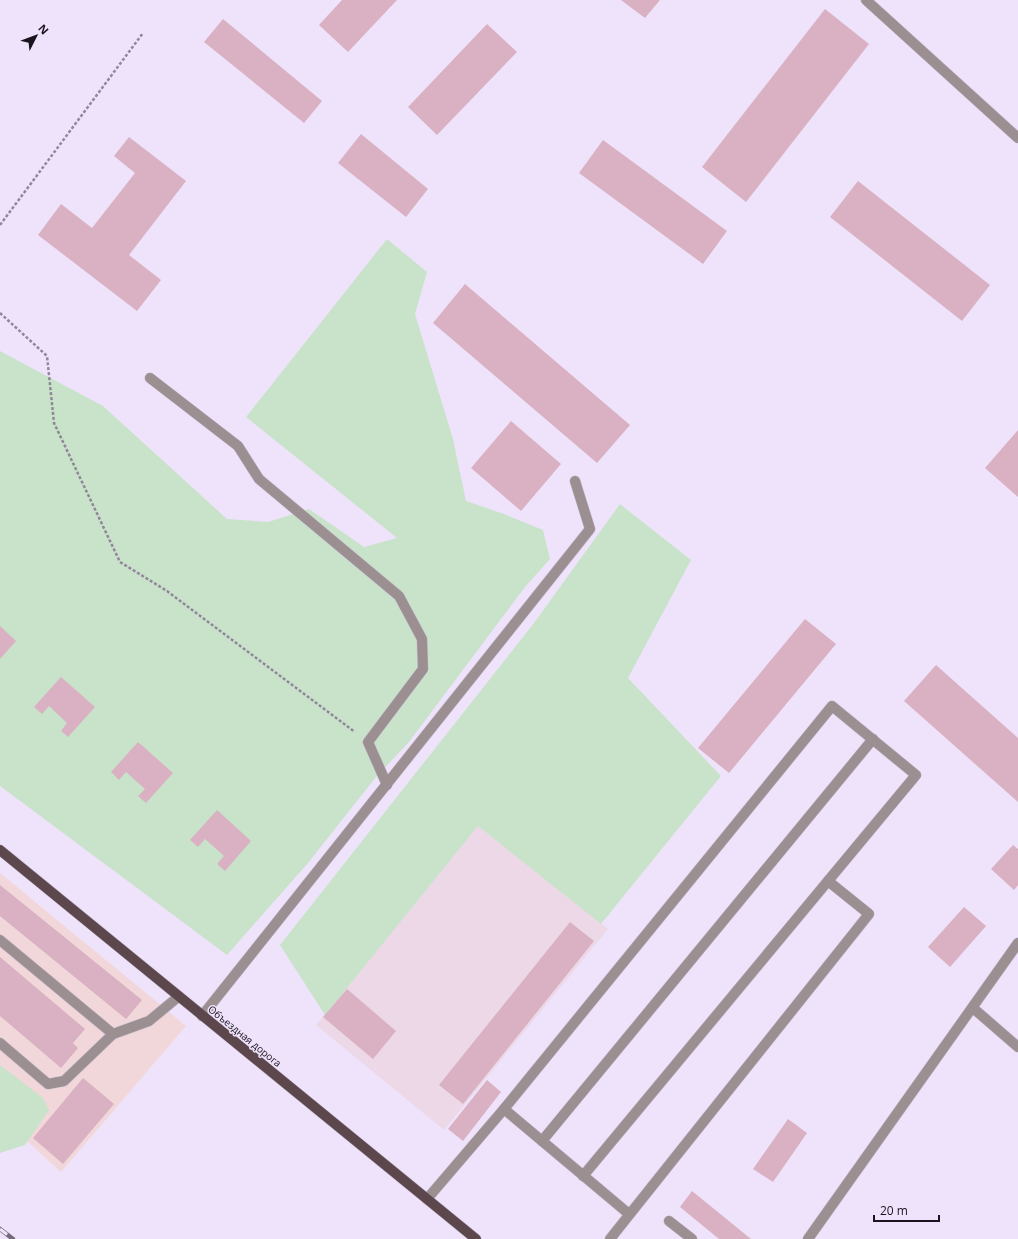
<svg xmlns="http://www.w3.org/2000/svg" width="1018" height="1239" font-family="'Open Sans',sans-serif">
<rect width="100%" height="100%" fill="#efe3fb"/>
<path fill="#ecd8e7" d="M478,826L608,929L444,1130L316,1025Z"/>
<path fill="#f2d7da" d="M0,873L186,1026L61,1172L0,1116Z"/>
<g fill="#c9e3ca">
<path d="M387,239L427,272L415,314L453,439L466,501L504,514L543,530L550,559L525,587L409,742L376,777L308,863L227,955L0,786V351L103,406L227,519L268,522L309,509L364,547L397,538L246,417Z"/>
<path d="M620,504L691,560L628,678L721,776L601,924L478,826L325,1015L280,945L534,623Z"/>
<path d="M0,1065L43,1098L49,1110L25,1145L0,1153Z"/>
</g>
<g fill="#d9b1c2">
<path d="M342,0H397L348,52L319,25Z"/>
<path d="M621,0H660L645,18Z"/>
<path d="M825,9L869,44L746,202L702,167Z"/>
<path d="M223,19L322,101L304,123L204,42Z"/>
<path d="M487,24L517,52L437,135L408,107Z"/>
<path d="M361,134L428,189L406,217L338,163Z"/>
<path d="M129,137L186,181L129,255L161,280L137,311L38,235L61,204L92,228L135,173L114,156Z"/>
<path d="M603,140L727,231L703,264L579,173Z"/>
<path d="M858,181L990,285L962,321L830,217Z"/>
<path d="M465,284L630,425L597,463L433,323Z"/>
<path d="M511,421L561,464L521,511L471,468Z"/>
<path d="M1018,430V497L985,468Z"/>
<path d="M805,619L836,644L729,773L698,748Z"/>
<path d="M0,626L16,641L0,659Z"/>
<path d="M936,665L1018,738V802L904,701Z"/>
<path d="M61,677L95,707L68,737L61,731L67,723L49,706L42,714L34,707Z"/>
<path d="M138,742L173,773L146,803L138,796L145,789L126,772L119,780L111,772Z"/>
<path d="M217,810L251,841L225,871L217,864L224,856L205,839L198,847L190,840Z"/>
<path d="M1013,845L1018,849V885L1014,890L991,869Z"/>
<path d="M0,885L142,1000L126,1019L0,916Z"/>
<path d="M964,907L986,926L950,967L928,947Z"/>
<path d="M570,922L594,941L463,1104L439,1085Z"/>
<path d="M0,957L85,1029L73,1043L78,1048L61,1068L0,1016Z"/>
<path d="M347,989L396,1031L373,1059L323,1017Z"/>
<path d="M83,1078L114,1104L63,1164L33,1138Z"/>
<path d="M487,1080L501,1092L463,1141L448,1129Z"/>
<path d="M788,1119L807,1133L773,1182L753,1169Z"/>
<path d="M692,1191L751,1239H719L680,1207Z"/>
</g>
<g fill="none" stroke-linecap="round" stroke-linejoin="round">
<defs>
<g id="minor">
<path d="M866,0L1018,138"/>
<path d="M150,378L238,446L259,479L399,596L422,639L423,669L368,742L387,785"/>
<path d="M0,940L113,1034"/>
<path d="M973,1008L1018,1047"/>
<path d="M202,1016L590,529L575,481"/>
<path d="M0,1043L48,1084L64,1081L113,1034L149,1021L178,997"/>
<path d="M504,1109L629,1214"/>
<path d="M542,1141L873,739"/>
<path d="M427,1199L504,1109L832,706L916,775L583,1176"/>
<path d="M669,1221L692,1239"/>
<path d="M610,1239L869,914L828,881"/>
<path d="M808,1239L1018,943"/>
</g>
<path id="major" d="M0,850L476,1239"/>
</defs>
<use href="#minor" stroke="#c8bed3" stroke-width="11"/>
<use href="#major" stroke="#c8bed3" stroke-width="11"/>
<g stroke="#908798" stroke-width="2.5" stroke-dasharray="3 2" stroke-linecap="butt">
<path d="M0,225L143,33"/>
<path d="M0,313L47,356L54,423L120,562L167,591L355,732"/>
</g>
<use href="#minor" stroke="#9c8f92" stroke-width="10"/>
<use href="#major" stroke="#5c474d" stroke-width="10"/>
<defs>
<path id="rail" d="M0,1229L13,1239"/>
</defs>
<use href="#rail" stroke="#736b7a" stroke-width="4.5"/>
<use href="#rail" stroke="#efe3fb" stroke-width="3" stroke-dasharray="9" stroke-linecap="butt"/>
</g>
<g text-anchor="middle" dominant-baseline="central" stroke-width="3" stroke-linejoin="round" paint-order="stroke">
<g font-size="10" fill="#19141d" stroke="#efe3fb">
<text transform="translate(245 1036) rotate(39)">Объездная дорога</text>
</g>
</g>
<g transform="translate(36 36) rotate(48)" stroke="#efe3fb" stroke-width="3" paint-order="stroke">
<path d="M0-3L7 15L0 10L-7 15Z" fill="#19141d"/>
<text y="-6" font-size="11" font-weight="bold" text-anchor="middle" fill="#19141d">N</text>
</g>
<path d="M874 1215v6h65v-6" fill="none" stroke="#19141d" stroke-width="2"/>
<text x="880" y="1215" font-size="12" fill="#19141d" stroke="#efe3fb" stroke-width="3" paint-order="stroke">20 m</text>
</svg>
